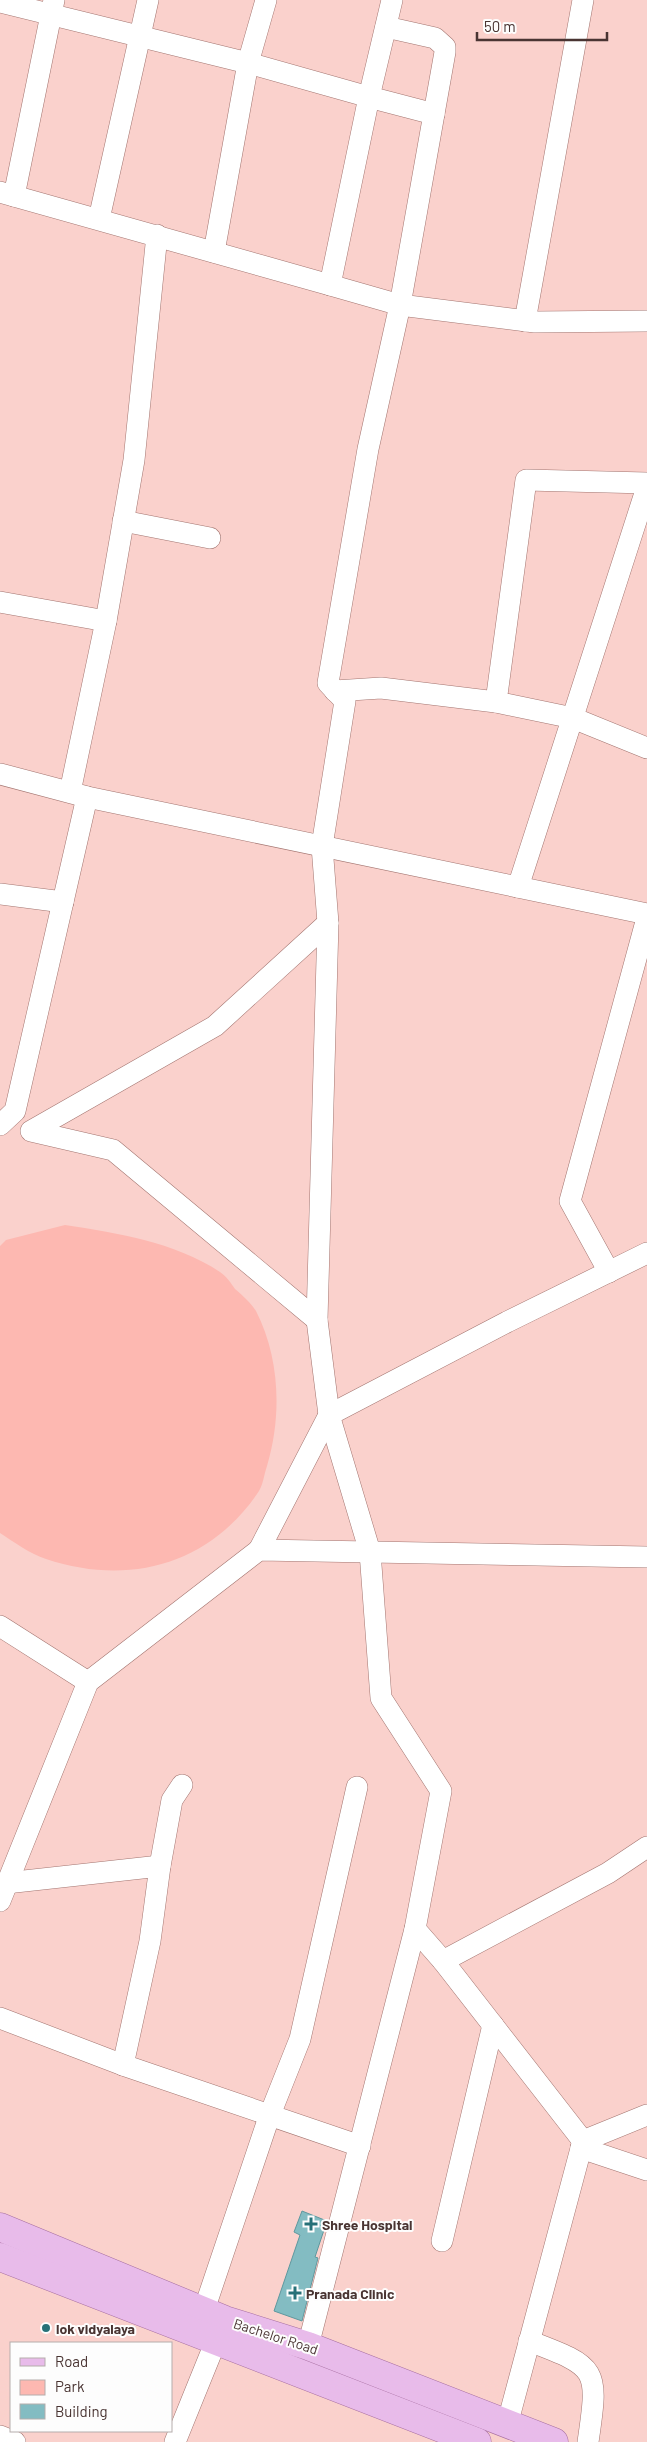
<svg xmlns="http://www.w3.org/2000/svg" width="647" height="2442" font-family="Barlow,sans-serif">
<rect width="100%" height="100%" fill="#fad1cc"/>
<path fill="#fdb8b1" d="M65,1225C117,1233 175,1242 220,1272C226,1276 231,1283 235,1289C242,1295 251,1303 256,1311C280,1358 282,1416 267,1466C264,1474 263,1487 257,1494C207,1566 127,1586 46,1559C30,1554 14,1542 0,1533V1246L6,1240Z"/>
<path fill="#83bcc2" stroke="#5f989e" d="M302,2211L327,2221L315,2257L318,2258L302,2321L274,2311L300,2235L294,2232Z"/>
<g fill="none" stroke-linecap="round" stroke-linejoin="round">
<defs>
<g id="minor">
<path d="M392,0L369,97L434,114"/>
<path d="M0,2L248,63L369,97L330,285L400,305L535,322L647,321"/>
<path d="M0,192L330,285"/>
<path d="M14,196L54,0"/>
<path d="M99,219L148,0"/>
<path d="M214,252L248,63L266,0"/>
<path d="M525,321L583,0"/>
<path d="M647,483L526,480L496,702L573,718L647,748"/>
<path d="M123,521L210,538"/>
<path d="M0,602L106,621"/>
<path d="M335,691L381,688L496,702"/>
<path d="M0,774L87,797L647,914"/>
<path d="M70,792L106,621L134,460L157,235"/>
<path d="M518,887L647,487"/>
<path d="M0,894L63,902"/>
<path d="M0,1125L15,1111L87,797"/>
<path d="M609,1272L570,1201L647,918"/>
<path d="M317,1320L113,1150L31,1131L215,1026L328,923"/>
<path d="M259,1550L329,1415L507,1322L647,1253"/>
<path d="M0,1626L88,1682"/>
<path d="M160,1866L172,1800L182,1785"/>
<path d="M6,1883L160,1866L150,1941L123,2065"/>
<path d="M0,1901L88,1682L259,1550L647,1557"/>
<path d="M415,1929L443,1961"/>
<path d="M0,2018L123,2065L360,2146"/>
<path d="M583,2141L443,1961L608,1873L647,1847"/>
<path d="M581,2148L647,2170"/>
<path d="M442,2241L493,2025"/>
<path d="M204,2310L269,2117L300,2039L357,1787"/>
<path d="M529,2341C598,2367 599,2368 588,2442"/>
<path d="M308,2346L415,1929L441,1791L381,1698L370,1552L329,1415L317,1320L328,923L322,846L345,701L328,683L368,449L400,305L445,52V47L435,38L386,27"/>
<path d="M507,2425L583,2141L647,2115"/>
<path d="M0,2436L15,2442"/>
<path d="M175,2442L222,2326"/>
</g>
<g id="major">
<path d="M0,2227L225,2320L308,2346L554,2442"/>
<path d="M0,2257L477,2442"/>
</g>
</defs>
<use href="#minor" stroke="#a37570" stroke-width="22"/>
<use href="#major" stroke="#a66ea0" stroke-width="29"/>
<use href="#minor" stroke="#fff" stroke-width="21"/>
<use href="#major" stroke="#e8bbea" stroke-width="28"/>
</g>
<g fill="#277178" stroke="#fdfdfd" stroke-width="2">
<path d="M308.5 2216.5h5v5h5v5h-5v5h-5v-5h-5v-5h5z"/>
<path d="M292.5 2285.5h5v5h5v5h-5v5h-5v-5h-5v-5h5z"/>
<circle cx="46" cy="2328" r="5"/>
</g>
<g text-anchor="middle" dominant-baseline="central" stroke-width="4" stroke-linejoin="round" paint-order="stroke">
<g font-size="14" font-weight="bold" fill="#493432" stroke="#fdfdfd" text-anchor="start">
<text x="322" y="2224">Shree Hospital</text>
<text x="306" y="2293">Pranada Clinic</text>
<text x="56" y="2328">lok vidyalaya</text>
</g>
<g font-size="14" fill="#493432" stroke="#fdfdfd">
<text transform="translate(276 2336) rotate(18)">Bachelor Road</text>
</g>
</g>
<rect x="10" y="2342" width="162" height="90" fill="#fdfdfd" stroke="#b5adac"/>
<rect x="20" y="2358" width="25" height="8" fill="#e8bbea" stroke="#b5adac"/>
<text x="55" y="2367" font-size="15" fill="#493432">Road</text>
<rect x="20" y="2380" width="25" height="15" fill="#fdb8b1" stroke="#b5adac"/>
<text x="55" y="2392" font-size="15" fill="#493432">Park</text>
<rect x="20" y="2404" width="25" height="15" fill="#83bcc2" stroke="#b5adac"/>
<text x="55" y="2417" font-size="15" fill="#493432">Building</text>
<path d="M477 32v8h130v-8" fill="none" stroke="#493432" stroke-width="2.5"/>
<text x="484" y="32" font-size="15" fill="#493432" stroke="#fdfdfd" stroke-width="4" paint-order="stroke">50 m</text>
</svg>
